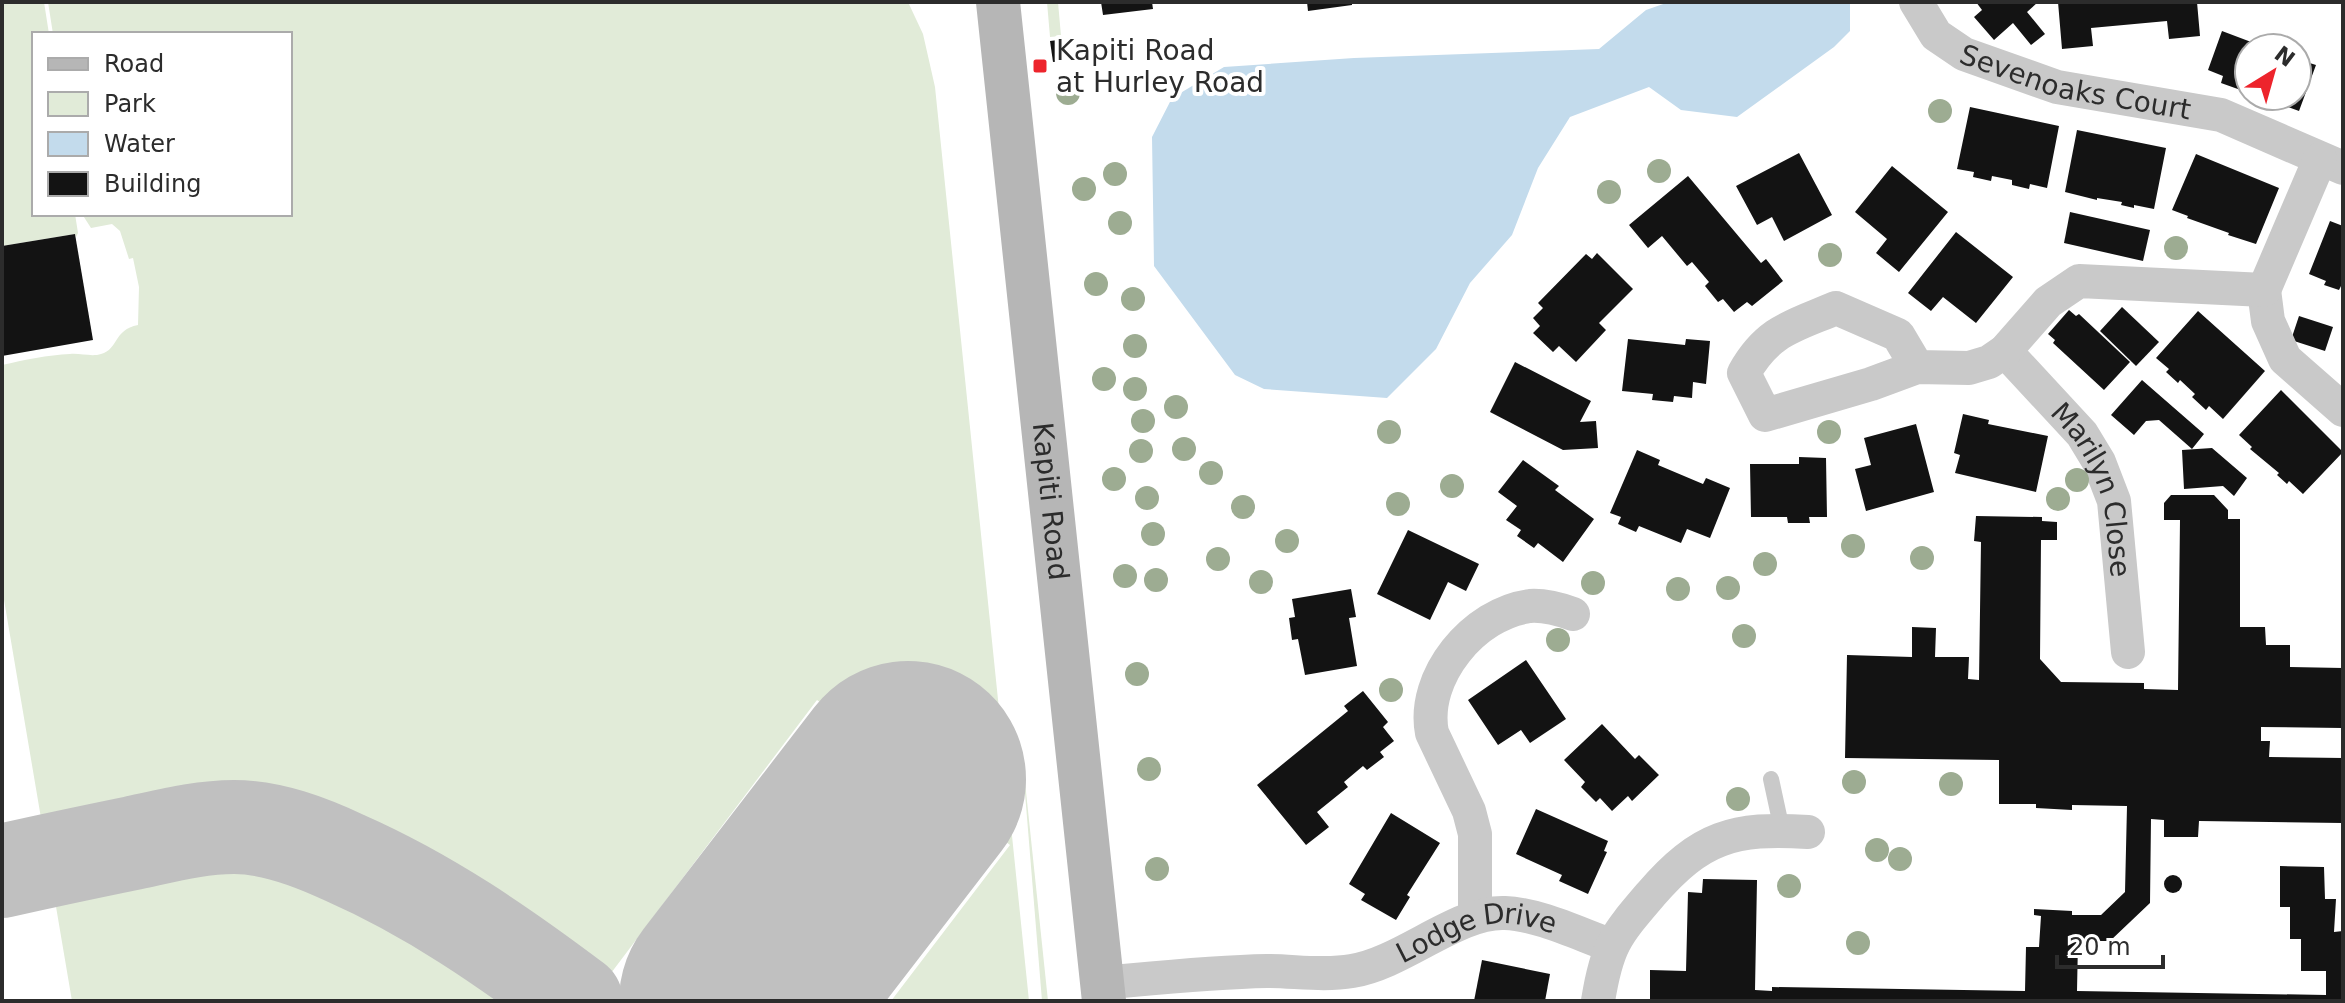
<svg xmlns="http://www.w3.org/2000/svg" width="2345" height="1003" font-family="'DejaVu Sans',sans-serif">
<rect width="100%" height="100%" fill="#fff"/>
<g fill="#e1ebd8">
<path d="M2,2H44L49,34H34V214H75L78,233L76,237L75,234L2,246Z"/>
<path d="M48,2H908L923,34L935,87L1029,1001H891L1010,845L817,700L590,1001H72L2,588V365C24,360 48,355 70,354C80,353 92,357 101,354C119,349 113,330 138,325L139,287L133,258L129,259L120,231L112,224L91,228L82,214H290V34H53Z"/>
<path d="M1047,2H1058L1061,36L1050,37Z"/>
<path d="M1021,744L1048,1001H1042Z"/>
</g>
<path fill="#c3dbec" d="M1669,2H1850V31L1834,47L1737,117L1681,110L1649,87L1570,117L1538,168L1512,235L1470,283L1436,349L1387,398L1264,389L1235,375L1154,266L1152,137L1172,98L1224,67L1354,58L1599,49L1646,10Z"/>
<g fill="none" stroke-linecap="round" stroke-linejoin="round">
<path stroke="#c0c0c0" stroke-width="94" d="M2,871C46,861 89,852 133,843C166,836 200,827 234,827C272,827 311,842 345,858C429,895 503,946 576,1001"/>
<path stroke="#c0c0c0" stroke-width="236" d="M737,1001L908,779"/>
</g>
<g fill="#131313">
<path d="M1101,2H1152L1153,9L1103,15Z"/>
<path d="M1307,2H1352V5L1308,11Z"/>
<path d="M1976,2H2038L2027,12L2045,34L2031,45L2013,23L1994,40L1974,17L1982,10Z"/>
<path d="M2058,2H2197L2200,36L2169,39L2167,21L2091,28L2093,46L2062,49Z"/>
<path d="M2222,31L2267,48H2249V93L2221,83L2223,76L2208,70Z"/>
<path d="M1058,40L1060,61L1053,62L1050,41Z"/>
<path d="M2297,59L2316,65L2299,111L2259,96H2297Z"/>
<path d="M1970,107L2059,126L2047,188L2030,184L2029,189L2012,185V180L1992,176L1991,181L1973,177L1974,172L1957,169Z"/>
<path d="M2077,130L2166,148L2154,209L2134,205V208L2121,205L2122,202L2097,198V200L2065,192Z"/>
<path d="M1799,153L1832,215L1784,241L1772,217L1757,225L1736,186Z"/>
<path d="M2196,154L2279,188L2256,244L2228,235L2229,233L2187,218L2188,216L2172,210Z"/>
<path d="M1892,166L1948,212L1899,272L1876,253L1887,239L1855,212Z"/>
<path d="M1688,176L1761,263L1766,259L1783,281L1752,306L1747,302L1734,312L1723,299L1718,302L1705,286L1709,282L1692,262L1687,266L1662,236L1648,248L1629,225Z"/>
<path d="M2070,212L2150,230L2143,261L2064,243Z"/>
<path d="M2330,221L2343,226V287L2341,286L2339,290L2324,285L2326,281L2309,274Z"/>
<path d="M1956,232L2013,277L1976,323L1943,297L1931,311L1908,293Z"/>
<path d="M75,234L93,340L2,356V246Z"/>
<path d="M1597,253L1633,289L1599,323L1606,330L1576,362L1559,346L1553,352L1533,333L1540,326L1533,318L1543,308L1538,303L1586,254L1592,259Z"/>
<path d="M2122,307L2159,342L2136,366L2100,331Z"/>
<path d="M2069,310L2076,316L2079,314L2130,362L2104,390L2053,343L2055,340L2048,334Z"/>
<path d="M2198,311L2265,371L2223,419L2209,406L2206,410L2192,397L2195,394L2180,380L2178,383L2166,372L2169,369L2156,358Z"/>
<path d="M2299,316L2333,327L2325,351L2291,340Z"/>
<path d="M1628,339L1685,345L1686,339L1710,341L1706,384L1693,382L1692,398L1674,396L1673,402L1652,400L1653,394L1622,391Z"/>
<path d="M1515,362L1591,401L1580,422L1596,421L1598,448L1563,450L1490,412Z"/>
<path d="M2142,380L2204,434L2192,449L2159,420L2146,421L2134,435L2111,415Z"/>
<path d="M2281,390L2343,452L2303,494L2289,481L2287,484L2277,475L2279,473L2250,449L2252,447L2239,435Z"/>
<path d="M1963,414L1989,420L1988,424L2048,436L2036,492L1955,473L1960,455L1954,453Z"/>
<path d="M1916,424L1934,492L1866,511L1855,469L1871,465L1864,438Z"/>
<path d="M2212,448L2247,478L2234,496L2223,486L2184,489L2182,450Z"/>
<path d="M1637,450L1660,460L1658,465L1703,484L1706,478L1730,488L1710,538L1687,529L1681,543L1639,526L1636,532L1618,524L1621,517L1610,513Z"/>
<path d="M1799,457L1826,458L1827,517H1809L1810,523H1788L1787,517H1751L1750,464H1799Z"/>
<path d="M1523,460L1559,486L1555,490L1594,519L1563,562L1538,543L1534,548L1517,536L1521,530L1506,520L1517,506L1498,492Z"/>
<path d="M2171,495H2214L2228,510V519H2240V627H2265L2266,645H2290V667L2343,668V728L2261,727V741H2270L2269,757L2343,758V823L2199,821L2198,837H2164V820L2151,819L2150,903L2110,941H2078L2077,991L2326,995V971H2301V939H2290V907H2280V866L2324,867L2325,899H2336L2334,932L2343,931V1001H1650V970L1686,971L1688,892L1702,893L1703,879L1757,880L1755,990L1772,991V987L2025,991L2026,947H2039L2041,916L2034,915V909L2072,911V915H2101L2125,892L2127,806L2072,805V810L2036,808V804H1999V760L1845,758L1847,655L1912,657V627L1936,628L1935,657H1969L1968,679L1979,680L1981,542L1974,541L1976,516L2042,517V521L2057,522V540H2041L2040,659L2061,682L2144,683V689L2178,690L2180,520H2164V503Z"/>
<path d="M1408,530L1479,564L1466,591L1448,582L1430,620L1377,594Z"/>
<path d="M1351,589L1356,617L1349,618L1357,666L1305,675L1298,639L1292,640L1289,618L1295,617L1292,599Z"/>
<path d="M1526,660L1566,719L1530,743L1521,730L1498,745L1468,700Z"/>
<path d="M1363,691L1388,722L1383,727L1394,741L1380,752L1384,757L1367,770L1363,766L1344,782L1348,787L1317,812L1329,827L1306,845L1257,785L1348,711L1344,706Z"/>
<path d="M1602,724L1635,759L1639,755L1659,775L1632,801L1628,796L1612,811L1600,798L1596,802L1581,787L1585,782L1564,760Z"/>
<path d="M1536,809L1608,841L1604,851L1607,852L1588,894L1559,881L1562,875L1516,854Z"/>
<path d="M1391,813L1440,843L1407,895L1410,897L1396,920L1361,900L1365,894L1349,884Z"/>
<circle cx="2173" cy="884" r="9"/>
<path d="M1482,960L1550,974L1545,1001H1474Z"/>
</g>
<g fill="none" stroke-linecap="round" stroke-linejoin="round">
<path stroke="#c9c9c9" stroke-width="16" d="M1771,779L1782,830"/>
<g stroke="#c9c9c9" stroke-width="34">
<path id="s1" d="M1916,2L1936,35L1964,54L2057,87L2221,115L2343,168"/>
<path d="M2264,290L2268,321L2285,359L2343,410"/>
<path id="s2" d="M2005,351L2082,434L2099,462L2114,501L2128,652"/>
<path d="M1917,367L1898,335L1836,308C1794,326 1768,330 1744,373L1765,415L1871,384L1917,367L1969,368L1989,362L2005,351L2048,302L2079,281L2264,290L2320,159"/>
<path d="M1475,917V834L1469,811L1432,733C1421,677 1474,613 1530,606C1545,605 1559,609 1573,614"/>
<path id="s3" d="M1102,983C1157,978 1212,972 1267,971C1295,971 1324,976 1352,971C1403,963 1457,911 1505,913C1538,914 1579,934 1610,945"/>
<path d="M1598,1001C1607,945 1615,936 1651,894C1700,837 1734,827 1808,832"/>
</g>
<path stroke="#b6b6b6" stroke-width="44" id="s4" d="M998,2L1104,1001"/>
</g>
<g fill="#9dac92">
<circle cx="1068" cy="93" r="12"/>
<circle cx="1940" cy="111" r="12"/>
<circle cx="1659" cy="171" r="12"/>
<circle cx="1115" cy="174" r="12"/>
<circle cx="1084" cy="189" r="12"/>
<circle cx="1609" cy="192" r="12"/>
<circle cx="1120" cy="223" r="12"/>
<circle cx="2176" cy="248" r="12"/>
<circle cx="1830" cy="255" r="12"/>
<circle cx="1096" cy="284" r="12"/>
<circle cx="1133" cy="299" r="12"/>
<circle cx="1135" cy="346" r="12"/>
<circle cx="1104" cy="379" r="12"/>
<circle cx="1135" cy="389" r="12"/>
<circle cx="1176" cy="407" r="12"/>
<circle cx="1143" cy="421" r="12"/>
<circle cx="1389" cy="432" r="12"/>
<circle cx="1829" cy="432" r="12"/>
<circle cx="1184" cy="449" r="12"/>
<circle cx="1141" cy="451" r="12"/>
<circle cx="1211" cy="473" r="12"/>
<circle cx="1114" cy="479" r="12"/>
<circle cx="2077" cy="480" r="12"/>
<circle cx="1452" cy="486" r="12"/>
<circle cx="1147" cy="498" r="12"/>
<circle cx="2058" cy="499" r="12"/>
<circle cx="1398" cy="504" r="12"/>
<circle cx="1243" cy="507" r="12"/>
<circle cx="1153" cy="534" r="12"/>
<circle cx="1287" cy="541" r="12"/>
<circle cx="1853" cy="546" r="12"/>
<circle cx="1922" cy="558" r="12"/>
<circle cx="1218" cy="559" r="12"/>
<circle cx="1765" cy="564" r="12"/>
<circle cx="1125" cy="576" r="12"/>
<circle cx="1156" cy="580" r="12"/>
<circle cx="1261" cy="582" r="12"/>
<circle cx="1593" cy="583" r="12"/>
<circle cx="1728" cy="588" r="12"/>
<circle cx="1678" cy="589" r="12"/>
<circle cx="1744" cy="636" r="12"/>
<circle cx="1558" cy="640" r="12"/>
<circle cx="1137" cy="674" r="12"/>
<circle cx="1391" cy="690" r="12"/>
<circle cx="1149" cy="769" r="12"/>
<circle cx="1854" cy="782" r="12"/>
<circle cx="1951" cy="784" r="12"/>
<circle cx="1738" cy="799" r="12"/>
<circle cx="1877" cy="850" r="12"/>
<circle cx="1900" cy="859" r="12"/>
<circle cx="1157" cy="869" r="12"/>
<circle cx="1789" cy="886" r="12"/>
<circle cx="1858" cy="943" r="12"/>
</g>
<rect fill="#ed242c" stroke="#fff" stroke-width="3" x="1032" y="58" width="16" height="16" rx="4"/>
<g text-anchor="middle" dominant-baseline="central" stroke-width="8" stroke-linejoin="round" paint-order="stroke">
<g font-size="28" fill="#2c2c2c" stroke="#fff" text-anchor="start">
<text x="1056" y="50">Kapiti Road<tspan x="1056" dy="32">at Hurley Road</tspan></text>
</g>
<g font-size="28" fill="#2c2c2c" stroke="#fff">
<text stroke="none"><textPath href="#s1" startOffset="188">Sevenoaks Court</textPath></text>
<text stroke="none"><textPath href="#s2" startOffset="170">Marilyn Close</textPath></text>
<text stroke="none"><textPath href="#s4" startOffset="502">Kapiti Road</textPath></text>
<text stroke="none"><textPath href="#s3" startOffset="384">Lodge Drive</textPath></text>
</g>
</g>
<rect width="2345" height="1003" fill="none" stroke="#2c2c2c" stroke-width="8"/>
<rect x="32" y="32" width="260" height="184" fill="#ffffff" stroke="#ababab" stroke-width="2"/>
<rect x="48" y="58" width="40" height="12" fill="#b6b6b6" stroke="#ababab" stroke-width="2"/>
<text x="104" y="72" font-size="24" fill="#2c2c2c">Road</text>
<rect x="48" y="92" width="40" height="24" fill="#e1ebd8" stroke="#ababab" stroke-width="2"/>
<text x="104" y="112" font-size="24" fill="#2c2c2c">Park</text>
<rect x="48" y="132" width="40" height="24" fill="#c3dbec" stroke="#ababab" stroke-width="2"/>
<text x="104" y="152" font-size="24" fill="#2c2c2c">Water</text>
<rect x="48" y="172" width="40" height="24" fill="#131313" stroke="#ababab" stroke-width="2"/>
<text x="104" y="192" font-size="24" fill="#2c2c2c">Building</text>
<g transform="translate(2273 72) rotate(37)"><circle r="38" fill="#ffffff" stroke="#ababab" stroke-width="2"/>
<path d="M0-6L14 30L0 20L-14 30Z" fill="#ed242c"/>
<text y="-12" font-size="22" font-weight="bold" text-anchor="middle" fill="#2c2c2c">N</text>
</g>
<path d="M2057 955v12h106v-12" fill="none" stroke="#2c2c2c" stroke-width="4"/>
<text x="2069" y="955" font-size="24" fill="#2c2c2c" stroke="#ffffff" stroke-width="6" paint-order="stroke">20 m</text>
</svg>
